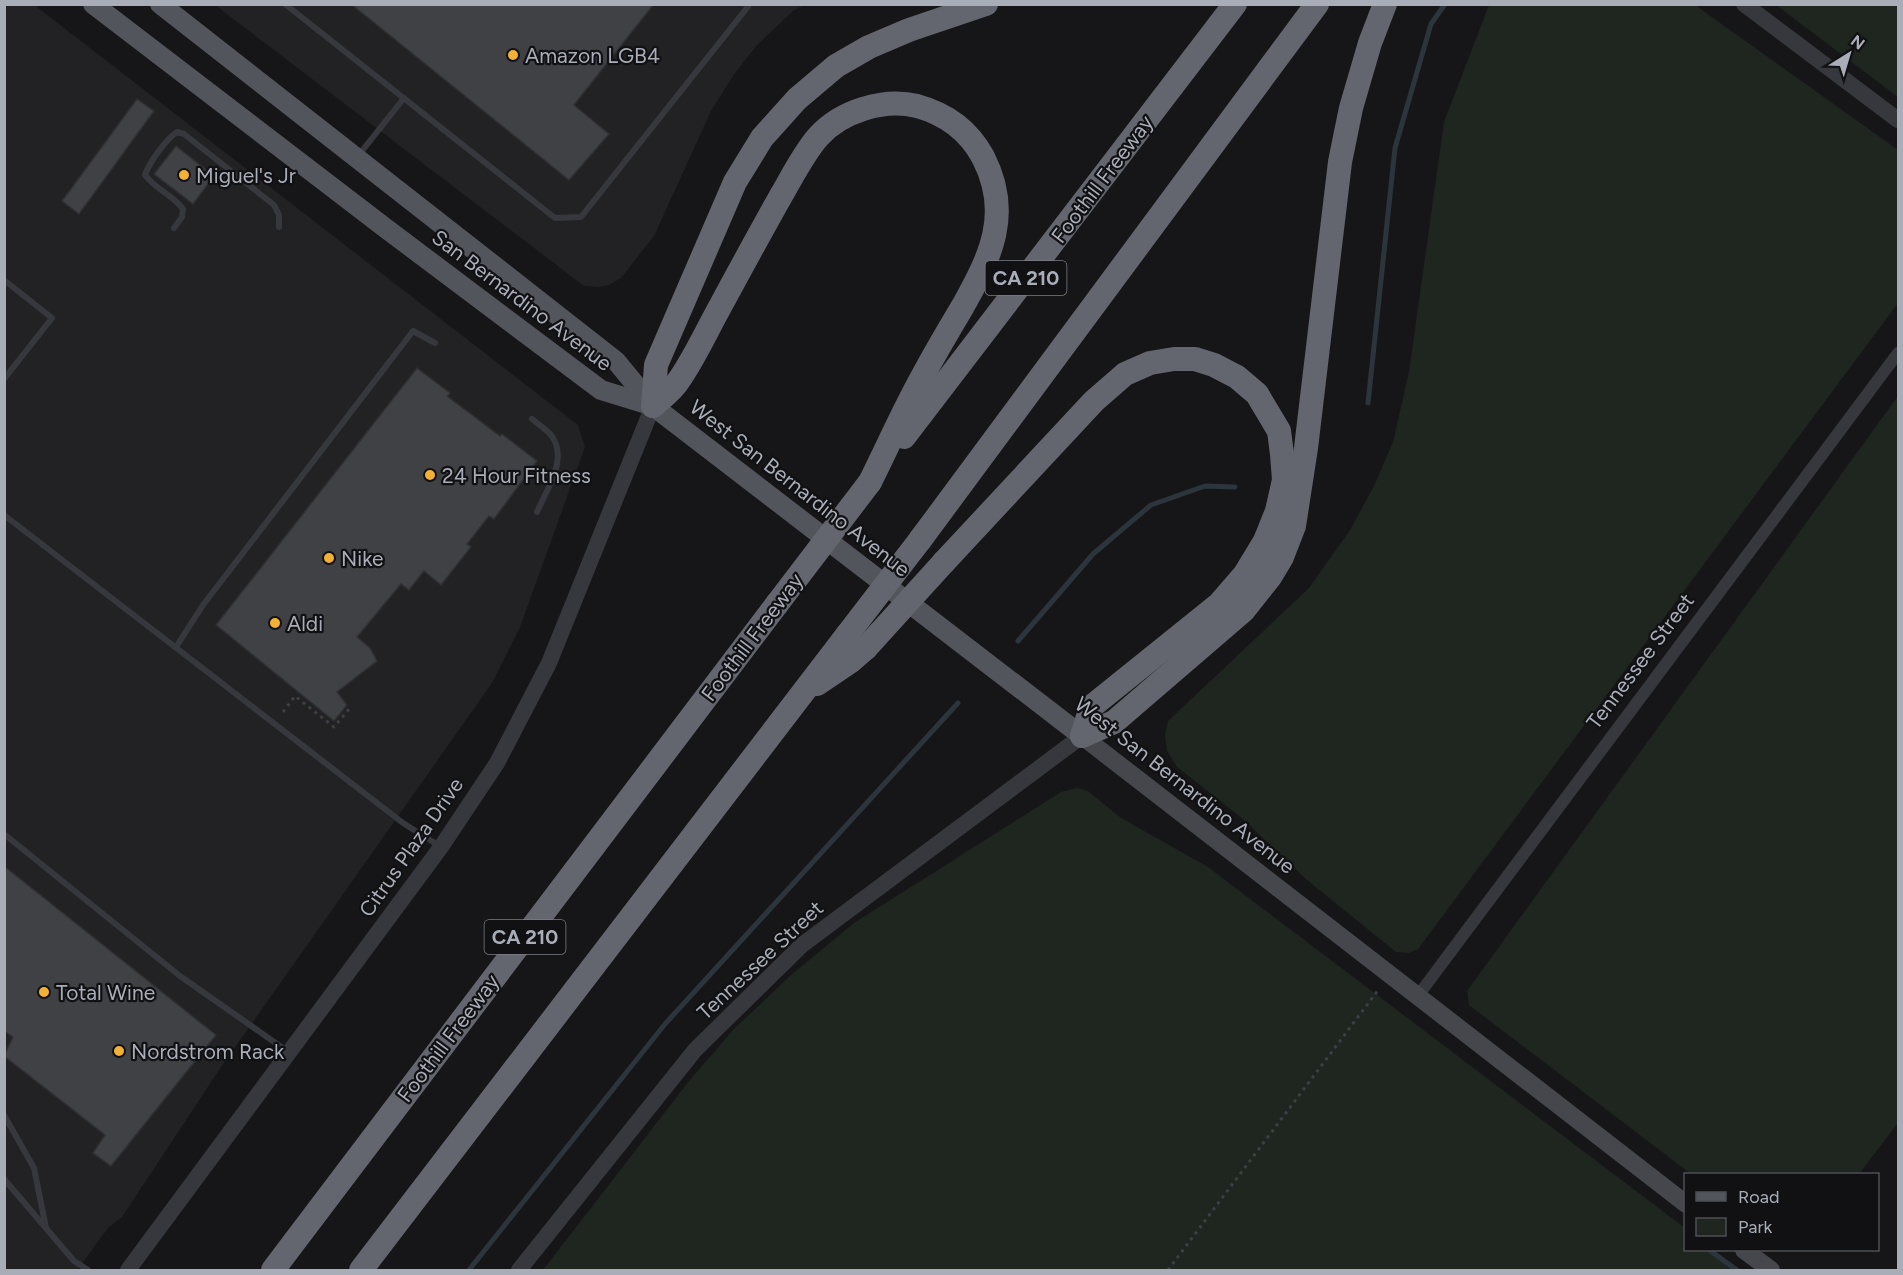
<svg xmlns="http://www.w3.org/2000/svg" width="1903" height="1275" font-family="Figtree,sans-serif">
<rect width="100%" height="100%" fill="#161618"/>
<g fill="#222225">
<path d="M33,4L578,425L585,447L520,627L492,683L219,1070L122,1217L108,1228L77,1270H5L4,5Z"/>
<path d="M215,5H804L793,11L757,45L735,73L712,109L654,236L621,278L609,285L599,287L584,286Z"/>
</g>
<g fill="#1e261f">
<path d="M1489,5H1695L1898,150V303L1418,949L1409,953L1396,952L1307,880L1243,819L1177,767L1167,751L1165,735L1168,721L1309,588L1350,530L1374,486L1393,442L1409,372L1444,122Z"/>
<path d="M1776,5H1898V97L1894,94Z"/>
<path d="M1898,396V1123L1859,1174H1691L1469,1005L1467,991Z"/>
<path d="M1077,788L1088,791L1121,818L1208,867L1685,1228L1686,1250H1713L1741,1270H543L689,1081L733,1030L790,976L854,923L1061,792Z"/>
</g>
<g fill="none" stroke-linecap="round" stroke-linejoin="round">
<g stroke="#2c353c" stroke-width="5">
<path d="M1368,403L1395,148L1431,24L1445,4"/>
<path d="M1018,641L1093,554L1151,505L1205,486L1235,487"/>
<path d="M1709,1250L1737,1270"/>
<path d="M469,1270L665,1024L958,703"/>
</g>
</g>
<g fill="#404145" stroke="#303034" stroke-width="1.5">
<path d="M351,4H654L574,105L609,134L569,180Z"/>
<path d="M137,99L154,111L79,214L62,201Z"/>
<path d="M176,146L214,176L193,204L154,174Z"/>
<path d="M417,368L450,393L447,396L500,436L502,434L537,461L494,519L489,516L467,544L471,547L441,585L424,571L409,590L401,584L357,637L370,648L377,661L337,692L347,705L334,721L216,625Z"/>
<path d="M4,866L216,1035L111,1166L93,1153L105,1135L4,1056L13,1037L4,1031Z"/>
</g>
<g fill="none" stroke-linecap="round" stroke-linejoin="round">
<g stroke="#3d3f44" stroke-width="3" stroke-dasharray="3 4.5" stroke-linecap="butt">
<path d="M283,712L295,696L334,727L350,708"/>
<path d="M1168,1270L1379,989"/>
</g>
<g stroke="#37383d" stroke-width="6">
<path d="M285,4L555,218L581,217L750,4"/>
<path d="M358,156L404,98"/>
<path d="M174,228L182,217L183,209C173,195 155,189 145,175C149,163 166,139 177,132L184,134L274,205L279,215V227"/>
<path d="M4,280L52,318L4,379"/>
<path d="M532,419C538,424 546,429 551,435C569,458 547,489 537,512"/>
<path d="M4,515L403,823L441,847"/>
<path d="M176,647L203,605L413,331L435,343"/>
<path d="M4,834L180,976L287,1051"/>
<path d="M4,1115L34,1168L46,1228"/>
<path d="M4,1179L74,1261L88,1270"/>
</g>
<path stroke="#37383d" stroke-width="12" d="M1417,997L1898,353"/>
<g stroke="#37383d" stroke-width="16">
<path d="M1744,4L1898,120"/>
<path d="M128,1270L441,847L497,763L549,663L653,406"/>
<path d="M519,1270L695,1050L802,945L1082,736"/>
</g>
<g stroke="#45474d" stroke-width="18">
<path d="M1082,736L1686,1204"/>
<path d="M1744,1250L1771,1270"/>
</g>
<g stroke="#53555c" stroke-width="20">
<path d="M93,4L388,230L601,390L653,406"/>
<path d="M160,4L616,361L653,406L1082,736"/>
</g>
<g stroke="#63666e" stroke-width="24">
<path d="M653,406C662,398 673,390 679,380C695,357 707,330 721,305C741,268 761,231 782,194C793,175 804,153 818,137C841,111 884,98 917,106C946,114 969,131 983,157C1012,213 991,256 963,306C948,331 934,355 920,381C902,414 887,448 870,482"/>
<path d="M653,406L656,365L735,182L762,138L797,99L836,66L869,47L909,30L986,4"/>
<path d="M904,437L1235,4"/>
<path d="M920,540L1317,4"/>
<path d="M944,562L1094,401L1125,374L1150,363L1174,359H1195L1214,365L1237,377L1257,394L1279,431L1282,454L1284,480L1277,511L1265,541L1245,574L1219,604L1091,707L1082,736"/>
<path d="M817,684L851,661L866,648"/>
<path d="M1082,736L1114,722L1243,611L1270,577L1282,557L1294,526L1306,448L1340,162L1351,108L1370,43L1385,4"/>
<path d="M273,1270L777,604"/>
<path d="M361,1270L847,635"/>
</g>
<g stroke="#63666e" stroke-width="24">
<path d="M777,604L870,482"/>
<path d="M847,635L920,540"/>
<path d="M866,648L944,562"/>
</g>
</g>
<g fill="#f2b134" stroke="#111113" stroke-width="2">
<circle cx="513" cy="55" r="6"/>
<circle cx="184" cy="175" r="6"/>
<circle cx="430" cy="475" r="6"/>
<circle cx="329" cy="558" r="6"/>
<circle cx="275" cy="623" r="6"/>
<circle cx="44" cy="992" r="6"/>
<circle cx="119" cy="1051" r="6"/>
</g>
<g text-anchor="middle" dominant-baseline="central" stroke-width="4.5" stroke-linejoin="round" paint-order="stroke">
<g fill="#111113" stroke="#7b7e86" stroke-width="1.5">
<rect x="985.5" y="261" width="81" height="34" rx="4.5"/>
<rect x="484.5" y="920" width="81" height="34" rx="4.5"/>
</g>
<g font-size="20" font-weight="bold" fill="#a8adb8">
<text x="1026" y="278">CA 210</text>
<text x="525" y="937">CA 210</text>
</g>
<g font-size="21" fill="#a8adb8" stroke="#111113" text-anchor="start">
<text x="525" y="55">Amazon LGB4</text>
<text x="196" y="175">Miguel's Jr</text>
<text x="442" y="475">24 Hour Fitness</text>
<text x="341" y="558">Nike</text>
<text x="287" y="623">Aldi</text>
<text x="56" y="992">Total Wine</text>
<text x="131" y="1051">Nordstrom Rack</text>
</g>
<g font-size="21" fill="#a8adb8" stroke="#111113">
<text transform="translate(1102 179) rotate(-53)">Foothill Freeway</text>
<text transform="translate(522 300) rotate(37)">San Bernardino Avenue</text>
<text transform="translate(800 488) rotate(38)">West San Bernardino Avenue</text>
<text transform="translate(752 637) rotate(-53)">Foothill Freeway</text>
<text transform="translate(1640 661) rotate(-53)">Tennessee Street</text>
<text transform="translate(1185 785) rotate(38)">West San Bernardino Avenue</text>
<text transform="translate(411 847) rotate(-55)">Citrus Plaza Drive</text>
<text transform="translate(760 960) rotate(-43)">Tennessee Street</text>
<text transform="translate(448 1038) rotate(-53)">Foothill Freeway</text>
</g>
</g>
<rect width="1903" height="1275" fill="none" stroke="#a8adb8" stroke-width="12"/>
<rect x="1684" y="1173" width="195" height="78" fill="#111113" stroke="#4d4f55" stroke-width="1.5"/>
<rect x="1696" y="1192" width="30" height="9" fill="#53555c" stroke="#4d4f55" stroke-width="1.5"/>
<text x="1738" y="1203" font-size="18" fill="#a8adb8">Road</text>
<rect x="1696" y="1218" width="30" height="18" fill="#1e261f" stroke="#4d4f55" stroke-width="1.5"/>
<text x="1738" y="1233" font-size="18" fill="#a8adb8">Park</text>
<g transform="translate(1849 54) rotate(37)" stroke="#111113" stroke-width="4.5" paint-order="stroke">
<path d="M0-4.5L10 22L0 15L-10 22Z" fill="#a8adb8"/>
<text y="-9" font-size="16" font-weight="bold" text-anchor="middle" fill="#a8adb8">N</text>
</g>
</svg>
